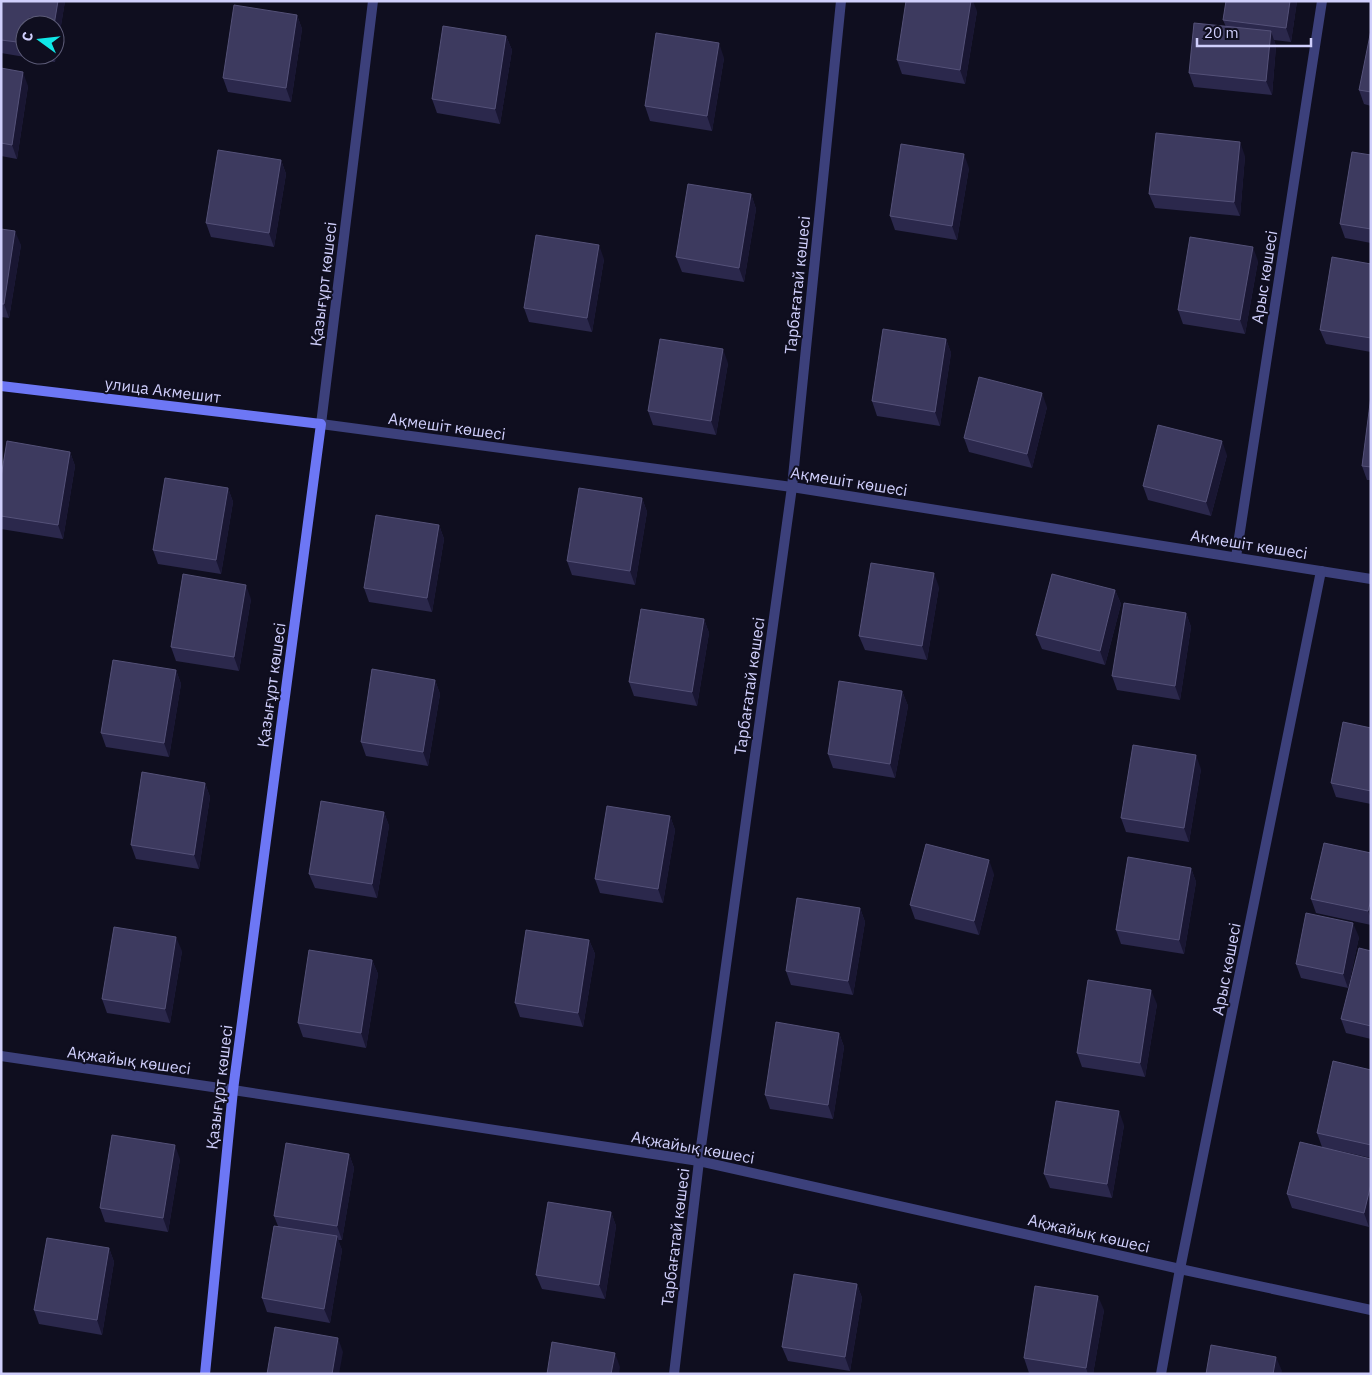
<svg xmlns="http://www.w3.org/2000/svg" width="1372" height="1375" font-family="'IBM Plex Sans',sans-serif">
<rect width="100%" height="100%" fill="#0f0e1f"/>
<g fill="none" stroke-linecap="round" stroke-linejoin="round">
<g stroke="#3c407b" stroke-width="10">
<path d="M373,1L321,424L792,487L1371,579"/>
<path d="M1236,557L1322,1"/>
<path d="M1,1056L233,1090L699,1161L1180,1269L1371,1310"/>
<path d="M674,1374L699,1161L792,487L841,1"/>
<path d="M1161,1374L1180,1269L1321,571"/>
</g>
<path stroke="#6d77f5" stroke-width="10" d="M1,386L321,424L233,1090L205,1374"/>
</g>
<g fill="#2b284c" fill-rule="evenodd">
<path d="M1,1H65L55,62L1,53ZM25,25H55V55H25Z"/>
<path d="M1226,1H1297L1291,42L1274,40L1276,46L1272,95L1194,87L1189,73L1226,27L1223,20Z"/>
<path d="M977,11L965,84L902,74L897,60Z"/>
<path d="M297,15L302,29L291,102L228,92L223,78Z"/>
<path d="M1371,30V106L1364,104L1359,90Z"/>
<path d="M506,36L512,50L500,124L437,113L432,99Z"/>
<path d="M724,58L712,131L650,121L645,106Z"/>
<path d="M1,68L28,86L17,159L1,156Z"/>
<path d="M1371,155V243L1345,238L1340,224Z"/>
<path d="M1245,156L1240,216L1155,208L1149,194Z"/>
<path d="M281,160L286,174L274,247L211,237L206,223Z"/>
<path d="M969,168L957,240L895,230L890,216Z"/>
<path d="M751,194L756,209L744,282L682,272L676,257Z"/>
<path d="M1,229L21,245L9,318L1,317Z"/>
<path d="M604,259L592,332L529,322L524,308Z"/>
<path d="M1258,261L1245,334L1183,324L1178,310Z"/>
<path d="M1371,264V352L1326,344L1320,330Z"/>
<path d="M946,339L951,353L940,426L877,416L872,401Z"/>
<path d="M728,363L716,435L653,425L648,411Z"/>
<path d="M1371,396V480H1367L1362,466Z"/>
<path d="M1047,407L1032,468L969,452L964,438Z"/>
<path d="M70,452L75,466L63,539L1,529V477Z"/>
<path d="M1227,455L1211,516L1148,500L1143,486Z"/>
<path d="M228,488L233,502L221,574L158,564L153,550Z"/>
<path d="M642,498L647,512L635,585L572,575L567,561Z"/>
<path d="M439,525L444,539L432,612L369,602L364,588Z"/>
<path d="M939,587L927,660L865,650L859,636Z"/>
<path d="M1115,590L1121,604L1105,665L1042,649L1036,635Z"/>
<path d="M251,599L239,671L176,661L171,647Z"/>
<path d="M1186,613L1191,627L1180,700L1117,690L1112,676Z"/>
<path d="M704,619L709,633L697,706L634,696L629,682Z"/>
<path d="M176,670L181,684L169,757L106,747L101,733Z"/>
<path d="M435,680L440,694L428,766L366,756L361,742Z"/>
<path d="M902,691L908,706L895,778L833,768L828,754Z"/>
<path d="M1371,728V804L1336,797L1331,783Z"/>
<path d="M1201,769L1189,842L1126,832L1121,818Z"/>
<path d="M205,783L210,797L199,869L136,859L131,845Z"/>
<path d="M384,812L389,826L377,898L315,888L309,874Z"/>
<path d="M670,816L675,830L663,903L600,893L595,879Z"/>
<path d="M1371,853V925L1316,913L1311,899Z"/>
<path d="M1191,868L1196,882L1184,954L1121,944L1116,930Z"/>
<path d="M994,874L979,935L915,919L910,905Z"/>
<path d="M860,908L865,922L853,995L791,985L786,971Z"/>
<path d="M1359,937L1348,988L1301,978L1296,964Z"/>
<path d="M589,940L595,954L583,1027L520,1017L515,1003Z"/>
<path d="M182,951L170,1023L107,1013L102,999Z"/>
<path d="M1371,951V1039L1346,1033L1341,1019Z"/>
<path d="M372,960L378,974L366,1048L303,1037L298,1023Z"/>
<path d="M1157,1004L1145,1077L1082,1067L1077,1053Z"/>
<path d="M839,1033L844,1047L833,1119L770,1109L765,1095Z"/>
<path d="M1371,1070V1158L1331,1149L1371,1159L1369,1227L1292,1208L1287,1194L1322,1147L1317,1133Z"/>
<path d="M1124,1125L1112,1198L1050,1188L1044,1174Z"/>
<path d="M349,1154L354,1168L342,1240H338L342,1250L330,1323L267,1312L262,1298L278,1226L274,1216Z"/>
<path d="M180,1159L168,1232L105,1222L100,1208Z"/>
<path d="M611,1212L616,1226L605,1299L542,1289L536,1275Z"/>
<path d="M109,1248L114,1262L102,1335L39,1324L34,1310Z"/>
<path d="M857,1284L862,1298L850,1371L788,1361L782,1347Z"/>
<path d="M1104,1310L1093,1374H1036L1029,1373L1024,1358Z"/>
</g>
<g fill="#191632">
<path d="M58,1H65L55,62L53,55H55V25H54Z"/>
<path d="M971,1H973L977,11L965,84L960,70Z"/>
<path d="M1290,1H1297L1291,42L1286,28Z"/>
<path d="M297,15L302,29L291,102L286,88Z"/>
<path d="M1271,31L1276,46L1272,95L1266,81Z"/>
<path d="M506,36L512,50L500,124L495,109Z"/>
<path d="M719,43L724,58L712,131L707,116Z"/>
<path d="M23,72L28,86L17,159L12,145Z"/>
<path d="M1240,142L1245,156L1240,216L1234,202Z"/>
<path d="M964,154L969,168L957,240L952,226Z"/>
<path d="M281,160L286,174L274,247L269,233Z"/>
<path d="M751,194L756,209L744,282L739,268Z"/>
<path d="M15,231L21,245L9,318L4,304Z"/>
<path d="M599,245L604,259L592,332L587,318Z"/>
<path d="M1253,247L1258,261L1245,334L1240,320Z"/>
<path d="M946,339L951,353L940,426L935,412Z"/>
<path d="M723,349L728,363L716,435L711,421Z"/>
<path d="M1042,393L1047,407L1032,468L1027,454Z"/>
<path d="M1222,441L1227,455L1211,516L1206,502Z"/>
<path d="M70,452L75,466L63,539L58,525Z"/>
<path d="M228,488L233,502L221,574L216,560Z"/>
<path d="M642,498L647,512L635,585L630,571Z"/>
<path d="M439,525L444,539L432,612L427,598Z"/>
<path d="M934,573L939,587L927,660L922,646Z"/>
<path d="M246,585L251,599L239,671L234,657Z"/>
<path d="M1115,590L1121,604L1105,665L1100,651Z"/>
<path d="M1186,613L1191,627L1180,700L1175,686Z"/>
<path d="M704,619L709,633L697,706L692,692Z"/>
<path d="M176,670L181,684L169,757L164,743Z"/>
<path d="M435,680L440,694L428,766L423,752Z"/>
<path d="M902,691L908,706L895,778L890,764Z"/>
<path d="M1196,755L1201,769L1189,842L1184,828Z"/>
<path d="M205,783L210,797L199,869L194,855Z"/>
<path d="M384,812L389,826L377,898L372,884Z"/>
<path d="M670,816L675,830L663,903L658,889Z"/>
<path d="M989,860L994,874L979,935L974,921Z"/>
<path d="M1191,868L1196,882L1184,954L1179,940Z"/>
<path d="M1371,900V918L1368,911Z"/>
<path d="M860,908L865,922L853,995L848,981Z"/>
<path d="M1353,923L1359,937L1348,988L1343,974Z"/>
<path d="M176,937L182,951L170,1023L165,1009Z"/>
<path d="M589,940L595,954L583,1027L578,1013Z"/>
<path d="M372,960L378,974L366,1048L361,1033Z"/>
<path d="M1151,990L1157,1004L1145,1077L1140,1063Z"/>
<path d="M839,1033L844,1047L833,1119L828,1105Z"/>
<path d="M1119,1111L1124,1125L1112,1198L1107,1184Z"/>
<path d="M175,1145L180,1159L168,1232L163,1218Z"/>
<path d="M349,1154L354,1168L342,1240L337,1226Z"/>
<path d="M1371,1184V1219L1369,1227L1364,1213Z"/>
<path d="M611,1212L616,1226L605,1299L599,1285Z"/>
<path d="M337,1236L342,1250L330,1323L324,1309Z"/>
<path d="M109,1248L114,1262L102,1335L97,1320Z"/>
<path d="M857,1284L862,1298L850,1371L845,1357Z"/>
<path d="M1098,1296L1104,1310L1093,1374H1088L1086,1368Z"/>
<path d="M338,1338L343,1352L339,1374H332Z"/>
<path d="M615,1353L620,1367L619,1374H611Z"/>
<path d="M1276,1357L1282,1371L1281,1374H1273Z"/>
</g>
<g fill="#3d3a5f" stroke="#545178">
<path d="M1,1H58L54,25H25V43L1,40Z"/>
<path d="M906,1H971L960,70L897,60Z"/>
<path d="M1226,1H1290L1286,28L1223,20Z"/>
<path d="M234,5L297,15L286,88L223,78Z"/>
<path d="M1194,23L1271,31L1266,81L1189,73Z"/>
<path d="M443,26L506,36L495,109L432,99Z"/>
<path d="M1371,30V92L1359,90Z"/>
<path d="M656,33L719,43L707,116L645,106Z"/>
<path d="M1,68L23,72L12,145L1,143Z"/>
<path d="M1156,133L1240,142L1234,202L1149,194Z"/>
<path d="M901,144L964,154L952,226L890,216Z"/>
<path d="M218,150L281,160L269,233L206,223Z"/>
<path d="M1352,152L1371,155V229L1340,224Z"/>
<path d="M688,184L751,194L739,268L676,257Z"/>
<path d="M1,229L15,231L4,304H1Z"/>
<path d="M536,235L599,245L587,318L524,308Z"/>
<path d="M1190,237L1253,247L1240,320L1178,310Z"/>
<path d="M1332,257L1371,264V338L1320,330Z"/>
<path d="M883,329L946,339L935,412L872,401Z"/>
<path d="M660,339L723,349L711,421L648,411Z"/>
<path d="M979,377L1042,393L1027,454L964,438Z"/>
<path d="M1371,396V467L1362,466Z"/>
<path d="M1158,425L1222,441L1206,502L1143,486Z"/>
<path d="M7,441L70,452L58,525L1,516V477Z"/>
<path d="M165,478L228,488L216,560L153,550Z"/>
<path d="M579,488L642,498L630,571L567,561Z"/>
<path d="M376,515L439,525L427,598L364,588Z"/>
<path d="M871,563L934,573L922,646L859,636Z"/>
<path d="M183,574L246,585L234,657L171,647Z"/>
<path d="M1052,574L1115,590L1100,651L1036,635Z"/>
<path d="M1124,603L1186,613L1175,686L1112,676Z"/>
<path d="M641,609L704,619L692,692L629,682Z"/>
<path d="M113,660L176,670L164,743L101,733Z"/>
<path d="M372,669L435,680L423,752L361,742Z"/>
<path d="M839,681L902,691L890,764L828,754Z"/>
<path d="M1343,722L1371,728V791L1331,783Z"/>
<path d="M1133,745L1196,755L1184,828L1121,818Z"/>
<path d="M142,772L205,783L194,855L131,845Z"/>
<path d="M321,801L384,812L372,884L309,874Z"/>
<path d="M607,806L670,816L658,889L595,879Z"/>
<path d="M1324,843L1371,853V900L1368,911L1311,899Z"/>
<path d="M926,844L989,860L974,921L910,905Z"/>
<path d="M1128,857L1191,868L1179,940L1116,930Z"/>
<path d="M797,898L860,908L848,981L786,971Z"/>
<path d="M1306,913L1353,923L1343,974L1296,964Z"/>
<path d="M114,927L176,937L165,1009L102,999Z"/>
<path d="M526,930L589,940L578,1013L515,1003Z"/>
<path d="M1359,948L1371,951V1026L1341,1019Z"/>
<path d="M309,950L372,960L361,1033L298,1023Z"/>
<path d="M1088,980L1151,990L1140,1063L1077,1053Z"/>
<path d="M776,1022L839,1033L828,1105L765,1095Z"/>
<path d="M1333,1061L1371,1070V1145L1317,1133Z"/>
<path d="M1056,1101L1119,1111L1107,1184L1044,1174Z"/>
<path d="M112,1135L175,1145L163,1218L100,1208Z"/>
<path d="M1300,1142L1371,1159V1184L1364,1213L1287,1194Z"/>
<path d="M286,1143L349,1154L337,1226L274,1216Z"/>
<path d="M548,1202L611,1212L599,1285L536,1275Z"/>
<path d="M274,1226L337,1236L324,1309L262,1298Z"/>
<path d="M47,1238L109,1248L97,1320L34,1310Z"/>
<path d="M794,1274L857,1284L845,1357L782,1347Z"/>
<path d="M1035,1286L1098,1296L1086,1368L1024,1358Z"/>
<path d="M275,1327L338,1338L332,1374H267Z"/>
<path d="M552,1342L615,1353L611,1374H547Z"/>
<path d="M1211,1345L1276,1357L1273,1374H1206Z"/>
</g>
<g text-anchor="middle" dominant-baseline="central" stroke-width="4" stroke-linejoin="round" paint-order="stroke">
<g font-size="16" fill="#d0cffc" stroke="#0f0e1f">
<text transform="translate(1264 277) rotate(-81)">Арыс көшесі</text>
<text transform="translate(323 284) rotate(-83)">Қазығұрт көшесі</text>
<text transform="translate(797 285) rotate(-84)">Тарбағатай көшесі</text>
<text transform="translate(163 390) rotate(7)">улица Акмешит</text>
<text transform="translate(447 426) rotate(8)">Ақмешіт көшесі</text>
<text transform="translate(849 481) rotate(9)">Ақмешіт көшесі</text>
<text transform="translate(1249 544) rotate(9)">Ақмешіт көшесі</text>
<text transform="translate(271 685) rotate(-82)">Қазығұрт көшесі</text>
<text transform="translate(749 686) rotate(-82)">Тарбағатай көшесі</text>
<text transform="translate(1226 969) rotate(-79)">Арыс көшесі</text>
<text transform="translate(129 1060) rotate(8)">Ақжайық көшесі</text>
<text transform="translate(219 1087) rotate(-83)">Қазығұрт көшесі</text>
<text transform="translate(693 1147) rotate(10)">Ақжайық көшесі</text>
<text transform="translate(1089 1233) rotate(13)">Ақжайық көшесі</text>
<text transform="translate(675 1237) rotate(-83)">Тарбағатай көшесі</text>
</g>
</g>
<rect width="1372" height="1375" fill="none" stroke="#d0cffc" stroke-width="5"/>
<g transform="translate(40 40) rotate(285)"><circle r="24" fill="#0f0e1f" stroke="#5c5b77"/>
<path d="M0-4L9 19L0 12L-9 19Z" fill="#10e7e7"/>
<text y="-8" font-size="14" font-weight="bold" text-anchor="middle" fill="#d0cffc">С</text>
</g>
<path d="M1197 38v8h114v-8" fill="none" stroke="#d0cffc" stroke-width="2.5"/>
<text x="1204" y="38" font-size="15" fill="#d0cffc" stroke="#0f0e1f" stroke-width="4" paint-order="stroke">20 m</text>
</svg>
